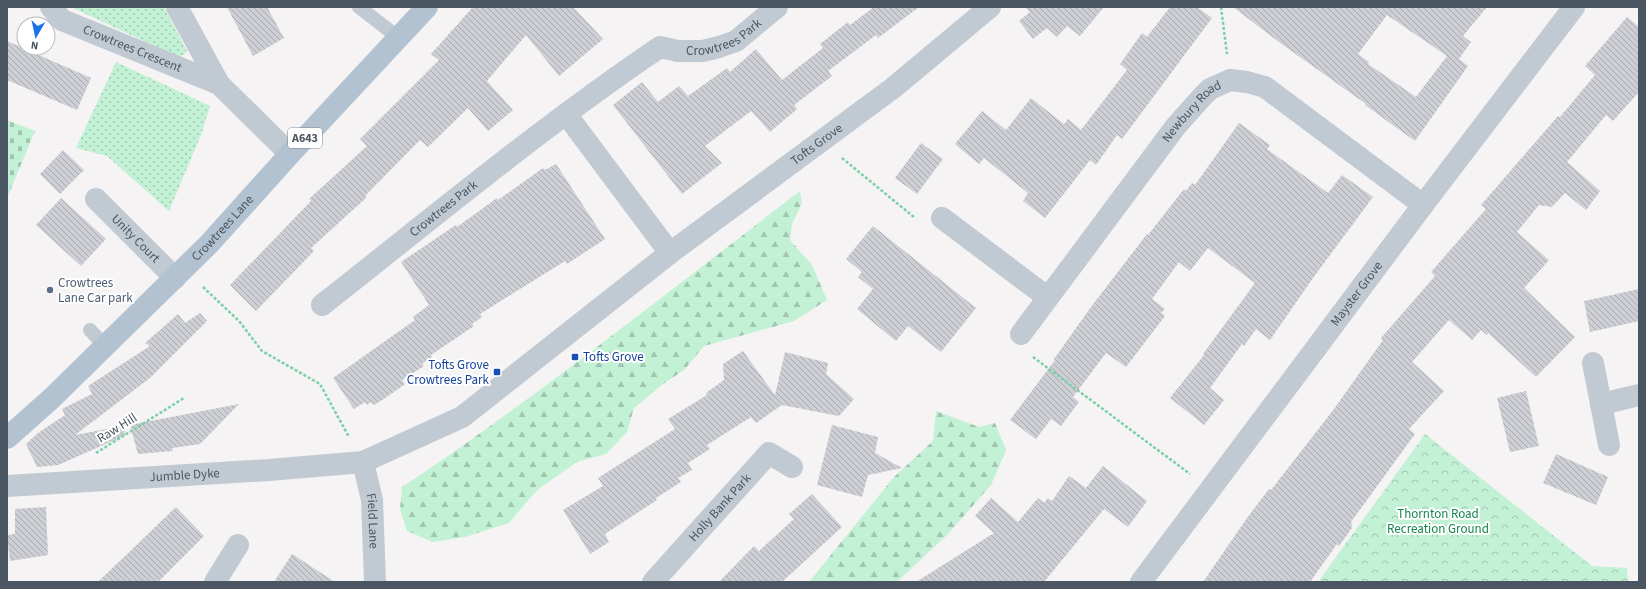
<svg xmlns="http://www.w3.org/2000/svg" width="1646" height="589" font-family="'Source Sans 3',sans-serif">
<defs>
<pattern id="grass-dots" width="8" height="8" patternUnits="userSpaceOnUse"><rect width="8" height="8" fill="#c3f1d5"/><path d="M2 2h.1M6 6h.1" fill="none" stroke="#a0c6b0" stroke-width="1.8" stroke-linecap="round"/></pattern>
<pattern id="forest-firs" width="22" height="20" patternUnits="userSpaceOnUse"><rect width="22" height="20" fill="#c3f1d5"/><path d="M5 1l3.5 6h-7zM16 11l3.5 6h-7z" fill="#a0c6b0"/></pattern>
<pattern id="cemetery-stones" width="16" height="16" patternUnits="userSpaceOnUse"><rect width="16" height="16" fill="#c3f1d5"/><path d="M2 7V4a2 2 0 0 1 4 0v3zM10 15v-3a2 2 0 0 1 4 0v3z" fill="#a0c6b0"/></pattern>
<pattern id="park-crowns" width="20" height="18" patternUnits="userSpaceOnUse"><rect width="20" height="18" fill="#c3f1d5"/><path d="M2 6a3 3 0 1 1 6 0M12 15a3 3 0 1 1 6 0" fill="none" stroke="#a0c6b0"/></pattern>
<pattern id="building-back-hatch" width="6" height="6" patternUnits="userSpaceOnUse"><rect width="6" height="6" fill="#cdcfd5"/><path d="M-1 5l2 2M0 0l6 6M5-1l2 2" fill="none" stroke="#a8abb0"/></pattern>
</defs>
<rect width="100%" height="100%" fill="#f5f3f3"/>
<g fill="url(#grass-dots)">
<path d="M71,7H164L187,51L180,58Z"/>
<path d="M116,62L210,106L201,135L169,211L107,156L76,148Z"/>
</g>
<g fill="url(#forest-firs)">
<path d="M800,191L802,203L792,224L790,240L812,265L827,300L794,321L704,346L684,370L663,384L634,408L627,432L606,454L577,462L537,490L509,523L465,537L433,542L407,531L400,509L402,487C455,452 506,415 557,377C639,316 719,253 800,191Z"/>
<path d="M936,411L979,427L995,423L1006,450L991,485L948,534L897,582H809L894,477L933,441Z"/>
</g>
<path fill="url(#cemetery-stones)" d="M7,120L35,131L7,198Z"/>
<path fill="url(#park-crowns)" d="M1425,434L1592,566L1627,568L1628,582H1318Z"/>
<g fill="url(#building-back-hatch)" fill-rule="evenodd">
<path d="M227,7H267L284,38L253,56Z"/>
<path d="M473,7H573L603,39L559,76L526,35L487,81L513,110L488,131L468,108L428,147L420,140L365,196L366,198L311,248L314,251L256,311L230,285L311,201L309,199L367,146L360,139L439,60L431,54Z"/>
<path d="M874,7H919L878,38L876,35L828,71L832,76L794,105L797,109L770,132L751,111L705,146L722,163L682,194L613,105L642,82L658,102L679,86L688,96L727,68L730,72L756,49L782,80L823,48L820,44L848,22L850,25Z"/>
<path d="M1025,7H1104L1080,36L1067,26L1057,37L1047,28L1033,39L1019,21L1030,12Z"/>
<path d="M1170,7H1197L1212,18L1122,139L1117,135L1096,165L1090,160L1045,218L1023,201L1028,193L984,158L979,164L955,144L982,111L1006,130L1031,98L1064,124L1068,119L1081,130L1127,70L1120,64L1142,33L1147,37Z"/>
<path d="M1233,7H1487L1463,36L1471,42L1459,59L1468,66L1415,141L1365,105L1366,104L1283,45ZM1387,15L1447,56L1416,97L1368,64L1369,62L1358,54Z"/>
<path d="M1627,17L1639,27V92L1613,121L1606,115L1567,162L1600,191L1586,210L1565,193L1552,207L1539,205L1517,232L1549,260L1524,288L1575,337L1536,377L1488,333L1487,335L1481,330L1472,340L1449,320L1412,362L1444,391L1409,429L1415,434L1351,522L1352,528L1339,546L1337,544L1310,582H1203L1247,518L1269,489L1271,490L1334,409L1383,340L1381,338L1435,276L1431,272L1486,209L1481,205L1558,116L1560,117L1595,75L1585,66Z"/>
<path d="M7,41L91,78L77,110L7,80Z"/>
<path d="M1239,123L1270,145L1267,149L1328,193L1342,175L1373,197L1313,278L1270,340L1256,329L1244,346L1242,344L1210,388L1224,400L1204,425L1170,398L1204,355L1203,354L1255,283L1208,248L1190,271L1179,262L1152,299L1165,309L1161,313L1165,316L1126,367L1106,353L1073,397L1079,402L1061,426L1051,419L1036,439L1010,420L1055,360L1054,359L1091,307L1147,234L1148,235L1184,189L1186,191L1192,183L1195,185Z"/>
<path d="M921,143L943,159L917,194L895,178Z"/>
<path d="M63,150L84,170L60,194L40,174Z"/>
<path d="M556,164L605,239L567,264L565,261L480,314L482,317L472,324L474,326L431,355L432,357L422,364L424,366L402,380L405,384L384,399L374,405L371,402L367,405L365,402L354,409L333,378L415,320L413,317L429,305L401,262L456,225L457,227L497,198L498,200L543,168L545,170Z"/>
<path d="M61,198L106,239L81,266L36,225Z"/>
<path d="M873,226L976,308L941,352L908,326L896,341L857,309L873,289L858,277L862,272L846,259Z"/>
<path d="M1639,289V321L1590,332L1584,301Z"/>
<path d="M200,313L207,321L150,378L75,435L123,426L126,435L58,465L37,467L26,444L38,433L65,415L62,409L92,394L88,386L150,346L145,343L178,314L185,323Z"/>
<path d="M743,351L775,395L785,352L828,363L826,374L854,399L839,416L782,405L756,423L751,417L707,445L710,449L688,463L692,470L678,478L681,482L656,498L657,500L605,534L609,542L590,554L563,510L603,486L598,478L675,429L668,419L707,395L706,393L724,380L723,364Z"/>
<path d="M1526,391L1539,446L1510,452L1497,398Z"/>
<path d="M239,404L200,444L172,448L173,451L138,454L130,425Z"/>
<path d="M832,425L878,437L875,453L902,468L868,475L862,497L817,485Z"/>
<path d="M1556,454L1608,477L1596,505L1543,483Z"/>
<path d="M1103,466L1147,501L1128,527L1104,509L1044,582H916L994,533L975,516L991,498L1018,522L1038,498L1044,503L1048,498L1052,501L1069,476L1086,488Z"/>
<path d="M812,494L842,527L782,582H719L754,546L759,551L794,519L789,514Z"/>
<path d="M46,507L48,555L10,561L7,535L15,534V509Z"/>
<path d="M176,507L204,536L158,582H98Z"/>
<path d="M292,554L335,582H274Z"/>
</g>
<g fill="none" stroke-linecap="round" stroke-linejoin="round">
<g stroke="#7ad0a6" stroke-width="2.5" stroke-dasharray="3 2" stroke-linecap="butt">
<path d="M1221,7L1227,54"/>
<path d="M842,158L915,218"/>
<path d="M203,287L239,321L262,351L320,384L349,437"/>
<path d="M1033,357L1190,474"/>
<path d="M96,453L184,398"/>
</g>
<g stroke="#c1cad2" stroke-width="14">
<path d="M359,7L399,38"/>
<path d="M90,330L106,347"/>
</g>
<g stroke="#c1cad2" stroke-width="22">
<path id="s1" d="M51,7L62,20L219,84"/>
<path d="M177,7L219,84L290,154"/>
<path d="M566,114L670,253"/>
<path id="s2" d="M96,199L175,278"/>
<path d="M942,218L1047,297"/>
<path id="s3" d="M322,305C434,217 543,126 660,47L678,51H703L719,47L736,41L777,7"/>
<path id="s4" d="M1021,334L1176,126L1202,97L1210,89L1230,80L1247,82L1265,87L1423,205"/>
<path d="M1593,363L1609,445"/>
<path d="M1601,404L1639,395"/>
<path id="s5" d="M363,462L372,500L375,582"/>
<path d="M215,582L238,545"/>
<path id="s6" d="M653,582L769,453L792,467"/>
<path id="s7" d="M1141,582L1423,205L1574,7"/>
</g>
<path stroke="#c1cad2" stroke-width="22" id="s8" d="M7,486L269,470L363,462L462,417L670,253L893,88L990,7"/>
<path stroke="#b3c2d1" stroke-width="22" id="s9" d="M7,438L52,398L209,244L290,154L427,7"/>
</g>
<circle fill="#5c6f8a" stroke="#fff" stroke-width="1.5" cx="50" cy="290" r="4"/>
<g fill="#1a4fb4" stroke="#fff" stroke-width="1.5">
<rect x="571" y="353" width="8" height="8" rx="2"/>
<rect x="493" y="368" width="8" height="8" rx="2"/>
</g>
<g text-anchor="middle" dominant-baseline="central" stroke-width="4" stroke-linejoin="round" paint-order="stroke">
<rect fill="#fff" stroke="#808990" stroke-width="1" x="288" y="128" width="34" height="20" rx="3"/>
<g font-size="12" font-weight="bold" fill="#4a5661">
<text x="305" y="138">A643</text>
</g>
<g font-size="13" fill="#4a5661" stroke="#fff">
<text stroke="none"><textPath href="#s3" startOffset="493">Crowtrees Park</textPath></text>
<text stroke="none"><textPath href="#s1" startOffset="93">Crowtrees Crescent</textPath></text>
<text stroke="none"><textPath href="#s4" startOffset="281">Newbury Road</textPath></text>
<text stroke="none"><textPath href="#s8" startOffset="913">Tofts Grove</textPath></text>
<text stroke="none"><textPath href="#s3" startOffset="155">Crowtrees Park</textPath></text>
<text stroke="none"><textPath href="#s9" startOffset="301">Crowtrees Lane</textPath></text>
<text stroke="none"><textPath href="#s2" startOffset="56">Unity Court</textPath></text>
<text stroke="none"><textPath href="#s7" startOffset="360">Mayster Grove</textPath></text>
<text transform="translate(117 428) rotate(-32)">Raw Hill</text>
<text stroke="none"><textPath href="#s8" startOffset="178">Jumble Dyke</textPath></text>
<text stroke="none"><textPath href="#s6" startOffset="100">Holly Bank Park</textPath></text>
<text stroke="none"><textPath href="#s5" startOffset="60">Field Lane</textPath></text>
</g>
<g font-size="13" fill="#4e5e75" stroke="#fff" text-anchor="start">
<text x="58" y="283">Crowtrees<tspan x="58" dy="15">Lane Car park</tspan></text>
</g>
<g font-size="13" fill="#164399" stroke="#fff" text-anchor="start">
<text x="583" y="357">Tofts Grove</text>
<text x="489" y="365" text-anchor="end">Tofts Grove<tspan x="489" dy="15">Crowtrees Park</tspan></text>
</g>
<g font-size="13" fill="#17864f" stroke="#fff">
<text x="1438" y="514">Thornton Road<tspan x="1438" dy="15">Recreation Ground</tspan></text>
</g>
</g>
<rect width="1646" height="589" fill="none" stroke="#4a5661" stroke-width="16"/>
<g transform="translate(36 36) rotate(189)"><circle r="19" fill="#ffffff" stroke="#b7bbc0"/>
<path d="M0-3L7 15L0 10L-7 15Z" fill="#1a73e8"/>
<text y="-6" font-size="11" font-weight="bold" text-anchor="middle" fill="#4a5661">N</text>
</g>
</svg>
